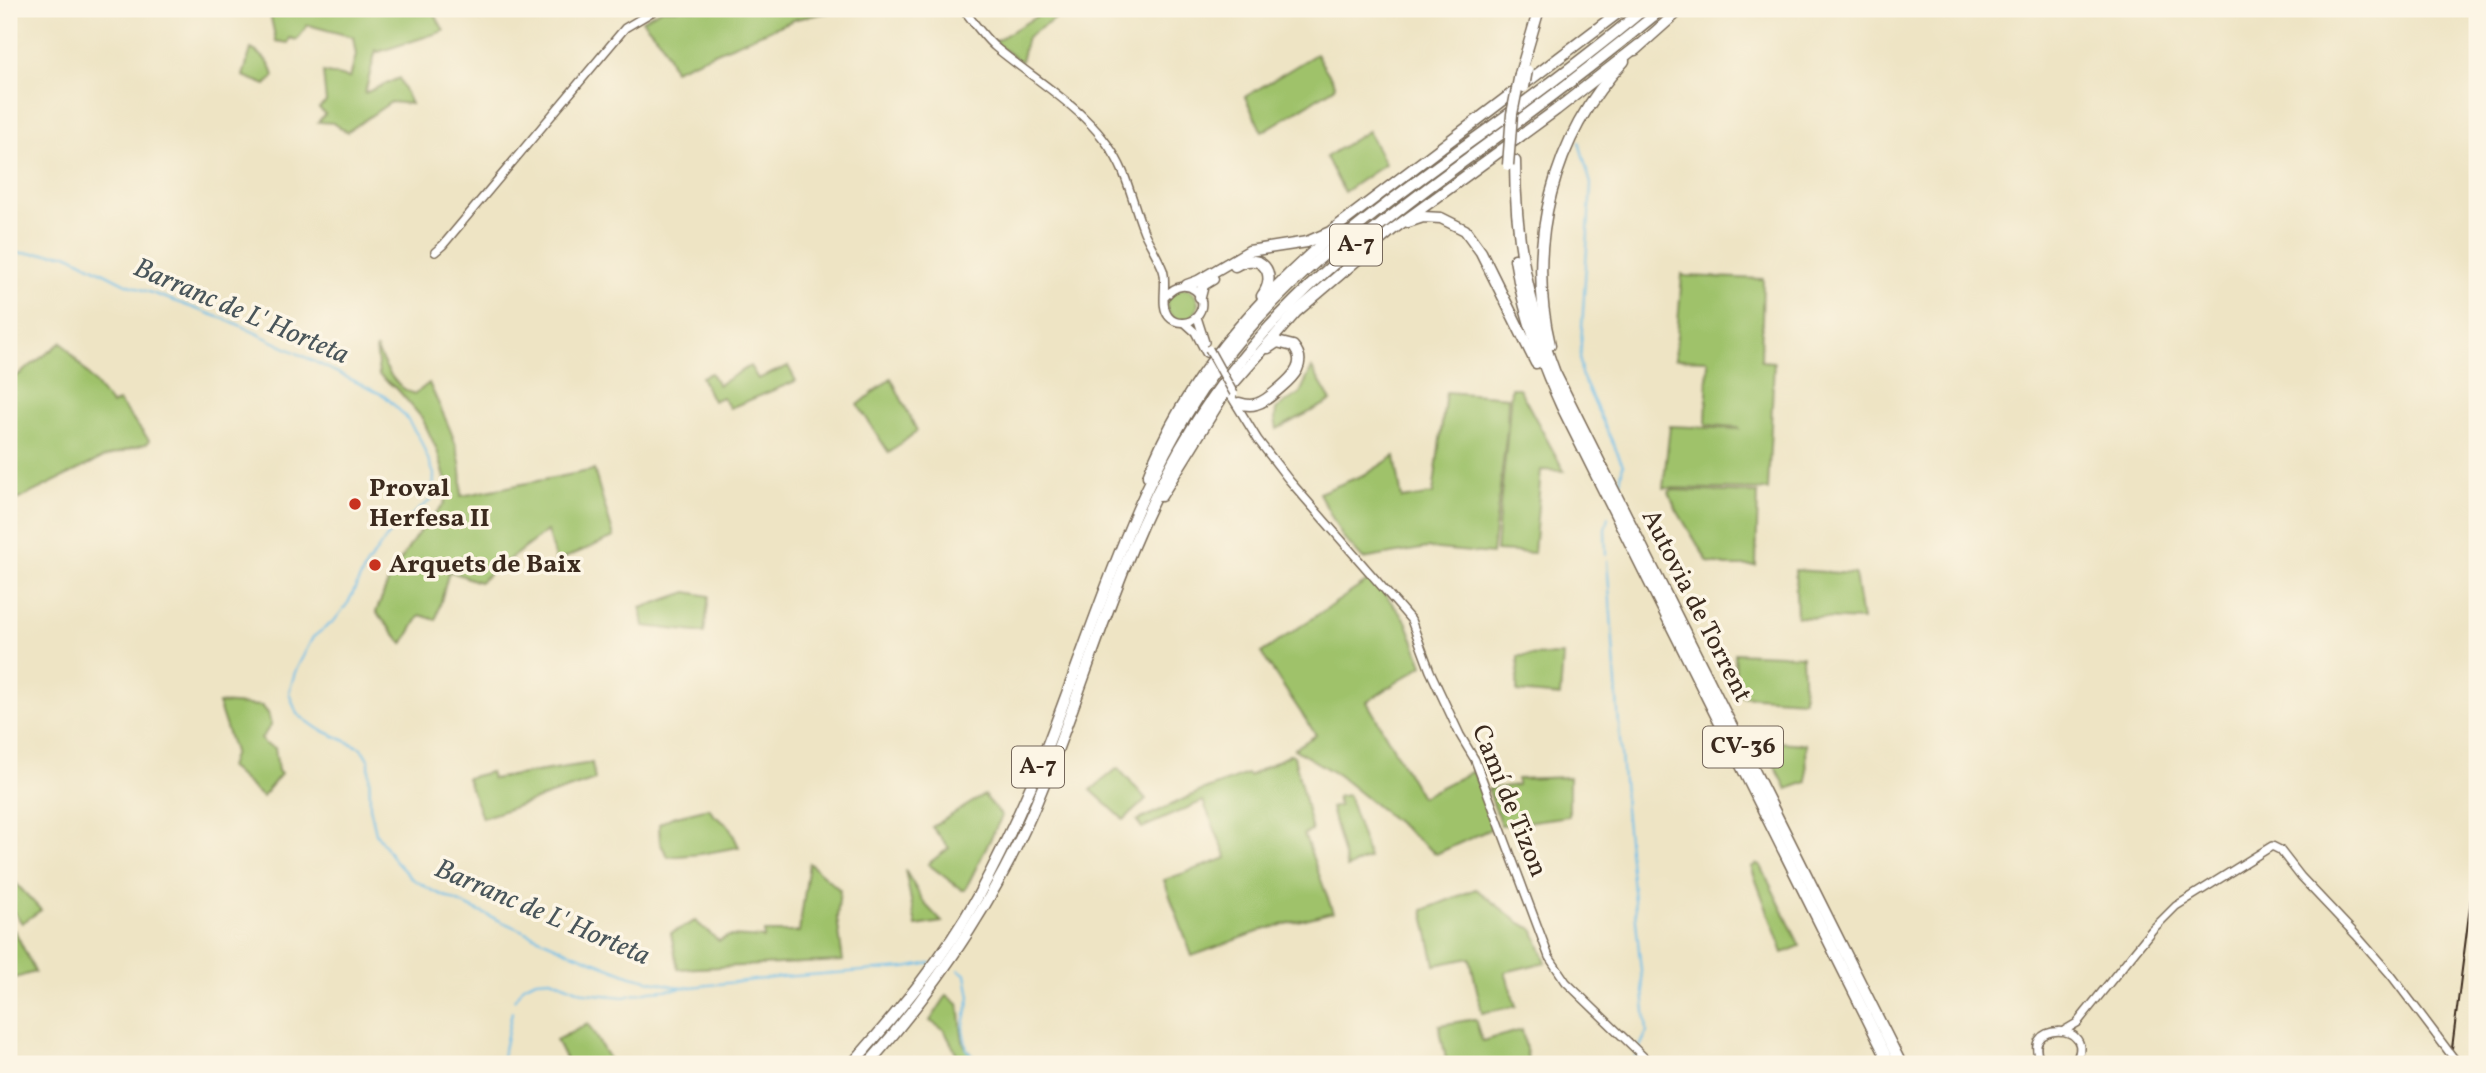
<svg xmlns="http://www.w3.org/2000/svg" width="2486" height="1073" font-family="Vollkorn,serif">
<rect width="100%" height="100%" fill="#fcf5e5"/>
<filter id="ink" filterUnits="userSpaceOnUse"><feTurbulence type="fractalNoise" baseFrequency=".0143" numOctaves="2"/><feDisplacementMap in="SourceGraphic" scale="14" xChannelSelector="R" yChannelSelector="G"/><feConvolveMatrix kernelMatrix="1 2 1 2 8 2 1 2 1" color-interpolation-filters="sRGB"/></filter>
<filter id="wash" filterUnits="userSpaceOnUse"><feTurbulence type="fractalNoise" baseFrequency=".00686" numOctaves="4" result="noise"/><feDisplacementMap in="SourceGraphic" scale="28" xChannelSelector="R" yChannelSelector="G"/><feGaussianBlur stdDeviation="1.57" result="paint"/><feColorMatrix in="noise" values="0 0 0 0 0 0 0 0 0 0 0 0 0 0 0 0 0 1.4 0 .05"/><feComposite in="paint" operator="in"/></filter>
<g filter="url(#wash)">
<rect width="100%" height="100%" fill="#eee4c4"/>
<g fill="#9fc26b" stroke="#6d7644" stroke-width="2">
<path d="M269,9H432L444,31L378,52L376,50L365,93L399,78L411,104L391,102L347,132L333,123L318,122L325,114L319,108L326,102L323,72L350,78L356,55L353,37L308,25L297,40L290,38L288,43L276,41Z"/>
<path d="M662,9H844L796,19L674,70L662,43L642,20Z"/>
<path d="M1049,9H1070L1027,37L1021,62L994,42Z"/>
<path d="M251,49C263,55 271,63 274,76L266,85L243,76Z"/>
<path d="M1316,54L1335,84L1334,88L1262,132L1245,97Z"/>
<path d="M1368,131L1385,164L1344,192L1326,157Z"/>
<path d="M1682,274L1685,276L1763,279L1761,361L1774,362L1768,490L1663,488L1670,426L1739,429L1738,427L1706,425L1708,360L1675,359Z"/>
<circle cx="1182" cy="304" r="16"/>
<path d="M62,342L112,405L118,401L149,440L148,443L102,458L9,504V382Z"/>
<path d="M376,348C385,366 394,388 415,394L429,383C446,421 466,453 461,496L594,470L614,537L556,562L547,531L479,582L449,571L436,620L420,615L403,644L376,612L391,575L416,536L444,504L448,488L437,450L422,418L399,391L379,375Z"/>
<path d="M750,366L758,379L788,366L796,381L730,408L722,397L713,401L701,377L711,373L718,385Z"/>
<path d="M1312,368L1331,401L1277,429L1275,419L1276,409L1300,393Z"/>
<path d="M891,378L917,431L889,453L858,405Z"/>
<path d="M1511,388H1519L1564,471L1541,470L1534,553L1496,551C1500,497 1508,443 1511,388Z"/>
<path d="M1446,392L1508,397L1507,429L1492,554L1427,548L1363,559L1342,536L1319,493L1368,473L1395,456L1402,499L1433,494Z"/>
<path d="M1672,490L1758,493L1756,566H1726L1708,562L1675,507L1669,492Z"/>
<path d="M1795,570L1855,574L1862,620L1797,617Z"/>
<path d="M1372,578L1406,621L1423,665L1367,702L1421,797L1473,771L1495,827L1436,854L1338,775L1294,749L1316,735L1261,653Z"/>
<path d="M687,592L709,596L704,633L644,626L641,608Z"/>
<path d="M1735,653L1802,656L1804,700L1741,696L1736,682Z"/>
<path d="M1563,655L1560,696L1517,692L1518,656Z"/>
<path d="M218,703L262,706L268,713L271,725L261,739L265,744L275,748L278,771L281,774L262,797L229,767L234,752Z"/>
<path d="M1762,741L1806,744L1807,782L1787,789Z"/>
<path d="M1291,754L1294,756L1312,831L1304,834L1333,912L1266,929L1192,956L1164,880L1227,858L1203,801L1142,828L1137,821L1199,792L1247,774L1249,776Z"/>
<path d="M592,763L595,780L482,818L467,778L490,772L492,779Z"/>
<path d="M1118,768L1146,799L1124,820L1091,790Z"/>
<path d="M1569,777V816L1526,822L1525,824L1501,825L1488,789L1517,785V779Z"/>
<path d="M984,795L1002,816L965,890H962L928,864L949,848L932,827Z"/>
<path d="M1348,795L1369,858L1347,868L1331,808L1339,806L1337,797Z"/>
<path d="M709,808L715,816L729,826L739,847L701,854L668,857L660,843L659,824L672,817Z"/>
<path d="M809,863L840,890L837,918L843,961L678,969L671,933L695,921L719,941L729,936L764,938V932H799Z"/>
<path d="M1757,864L1761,866L1800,946L1783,953L1751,867Z"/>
<path d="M905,870L925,904L942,922L916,926Z"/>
<path d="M9,876L41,910L22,923L9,906Z"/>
<path d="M1476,889L1520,923L1533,929L1546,962L1505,972L1516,1006L1482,1013L1470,958L1435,965L1423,910Z"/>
<path d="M15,931L35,972L9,980V935Z"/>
<path d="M947,995L958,1004C966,1033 953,1039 980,1064H962L944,1030L930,1021Z"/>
<path d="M1475,1019L1482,1041L1522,1030L1529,1064H1447L1439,1025Z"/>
<path d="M588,1024L612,1064H568L556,1040Z"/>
</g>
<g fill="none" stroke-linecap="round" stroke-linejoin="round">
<g stroke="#6ebee9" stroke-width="2">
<path d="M1579,142L1591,184L1580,360L1581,374L1623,465L1619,488"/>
<path d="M9,253L67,254L124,283L235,323L385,396L405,416L420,439L434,474L433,498L389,534L366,566L348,603L334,621L313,637L295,672L289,693L297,714L317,728L361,748L369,760L370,807L376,833L395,861L411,878L433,891L575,954L631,976L682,988L781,977L905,968L931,963"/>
<path d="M1606,555L1605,529L1608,517"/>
<path d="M1607,560L1625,809L1647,1032L1639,1049"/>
<path d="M959,970L966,975L970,997L963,1029L967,1050L979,1064"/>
<path d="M514,1000L524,986L536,980L551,979L585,993L624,997L650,991L679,989"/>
<path d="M501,1064L512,1012"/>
<path d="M1631,1064L1636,1056"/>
</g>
</g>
</g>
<g filter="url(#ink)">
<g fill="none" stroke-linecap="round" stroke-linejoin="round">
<defs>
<g id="secondary">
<path d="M963,9C973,21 982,35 994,46C1039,84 1099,115 1123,172C1131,191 1136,212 1144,232C1150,245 1158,257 1163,270C1168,284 1159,306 1169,317C1176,325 1190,324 1197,316C1213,298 1186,272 1166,296"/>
<path d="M435,252L443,245L625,28L657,9"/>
<path d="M1197,317L1205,342"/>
<path d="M1185,323L1195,332L1206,353"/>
<path d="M1231,396L1258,440L1289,480L1411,620L1430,671L1460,735L1475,760L1549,957L1566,982L1651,1064"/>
<path d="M2065,1030L2077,1023L2152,930L2176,906L2272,846L2280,850L2301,877L2356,935L2391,975L2437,1036"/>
<path d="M2032,1064L2038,1055"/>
<path d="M2043,1064C2013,1021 2103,1020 2074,1064"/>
</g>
<g id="highway">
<path d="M1635,50L1681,9"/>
<path d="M1520,74L1539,9"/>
<path d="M1515,161C1515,239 1527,299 1555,373L1901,1064"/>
<path d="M1408,222L1423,217L1441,218L1465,230L1481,252L1536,363"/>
<path d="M1515,259C1523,311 1539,358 1561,405L1890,1064"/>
<path d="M1235,266C1260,250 1279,273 1262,296"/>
<path d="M1187,285L1198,281L1249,251L1307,242L1330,232L1623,9"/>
<path d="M1200,297L1203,285L1213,279"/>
<path d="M1550,345C1526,244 1552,137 1624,61"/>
<path d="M1239,403C1245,405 1250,406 1256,404C1265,402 1273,394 1280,388C1293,377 1308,363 1293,346L1277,342L1268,348"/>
<path d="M1148,476C1185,380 1254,302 1332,235"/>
<path d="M1161,496L1224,394L1296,312L1392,230L1556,110L1639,45"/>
<path d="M852,1064C898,1012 944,958 978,896C997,861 1015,823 1031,786C1090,647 1125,496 1215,371C1281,279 1376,211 1466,145C1527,101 1587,57 1644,9"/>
<path d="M868,1064C942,980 1003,889 1044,784C1092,664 1125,537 1193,427C1267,306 1378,224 1490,142C1549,99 1606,55 1662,9"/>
</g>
</defs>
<use href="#secondary" stroke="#7a6b58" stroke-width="10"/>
<use href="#highway" stroke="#7a6b58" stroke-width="13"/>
<use href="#secondary" stroke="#fff" stroke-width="7"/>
<use href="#highway" stroke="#fff" stroke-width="10"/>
<path stroke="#3b2a1e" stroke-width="2" d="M2450,1064L2477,851"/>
<defs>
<g id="secondary-bridge">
<path d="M1209,349L1234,394"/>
<path d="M2437,1036L2458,1064"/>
</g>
<g id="highway-bridge">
<path d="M1524,87L1527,70"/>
<path d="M1508,165L1512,114L1520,74"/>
</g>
</defs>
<use href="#secondary-bridge" stroke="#7a6b58" stroke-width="10" stroke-linecap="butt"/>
<use href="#highway-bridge" stroke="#7a6b58" stroke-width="13" stroke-linecap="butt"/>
<use href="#secondary-bridge" stroke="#fff" stroke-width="7"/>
<use href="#highway-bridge" stroke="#fff" stroke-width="10"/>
</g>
</g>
<g fill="#c8321e" stroke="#fcf5e5" stroke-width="2.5">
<circle cx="355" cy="504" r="7"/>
<circle cx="375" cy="565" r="7"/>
</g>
<g text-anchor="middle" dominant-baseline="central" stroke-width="7" stroke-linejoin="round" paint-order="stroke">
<g fill="#fcf5e5" stroke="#75675a" stroke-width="2">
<rect x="1330" y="224.5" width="52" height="41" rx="5"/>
<rect x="1703" y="726.5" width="80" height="41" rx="5"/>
<rect x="1012" y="746.5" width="52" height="41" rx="5"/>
</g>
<g font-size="24" font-weight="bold" fill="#3b2a1e">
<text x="1356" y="245">A-7</text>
<text x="1743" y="747">CV-36</text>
<text x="1038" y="767">A-7</text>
</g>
<g font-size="26" font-weight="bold" fill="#3b2a1e" stroke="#fcf5e5" text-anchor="start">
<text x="369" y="489">Proval<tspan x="369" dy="30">Herfesa II</tspan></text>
<text x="389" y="565">Arquets de Baix</text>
</g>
<g font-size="26" fill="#3b2a1e" stroke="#fcf5e5">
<text transform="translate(1696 606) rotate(63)">Autovia de Torrent</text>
<text transform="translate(1509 801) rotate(68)">Camí de Tizon</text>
</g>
<g font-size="28" font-style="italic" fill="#4a565b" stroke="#fcf5e5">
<text transform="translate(241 312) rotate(23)">Barranc de L' Horteta</text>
<text transform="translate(542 913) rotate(23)">Barranc de L' Horteta</text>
</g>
</g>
<rect width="2486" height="1073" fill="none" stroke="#fcf5e5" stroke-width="35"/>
</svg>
